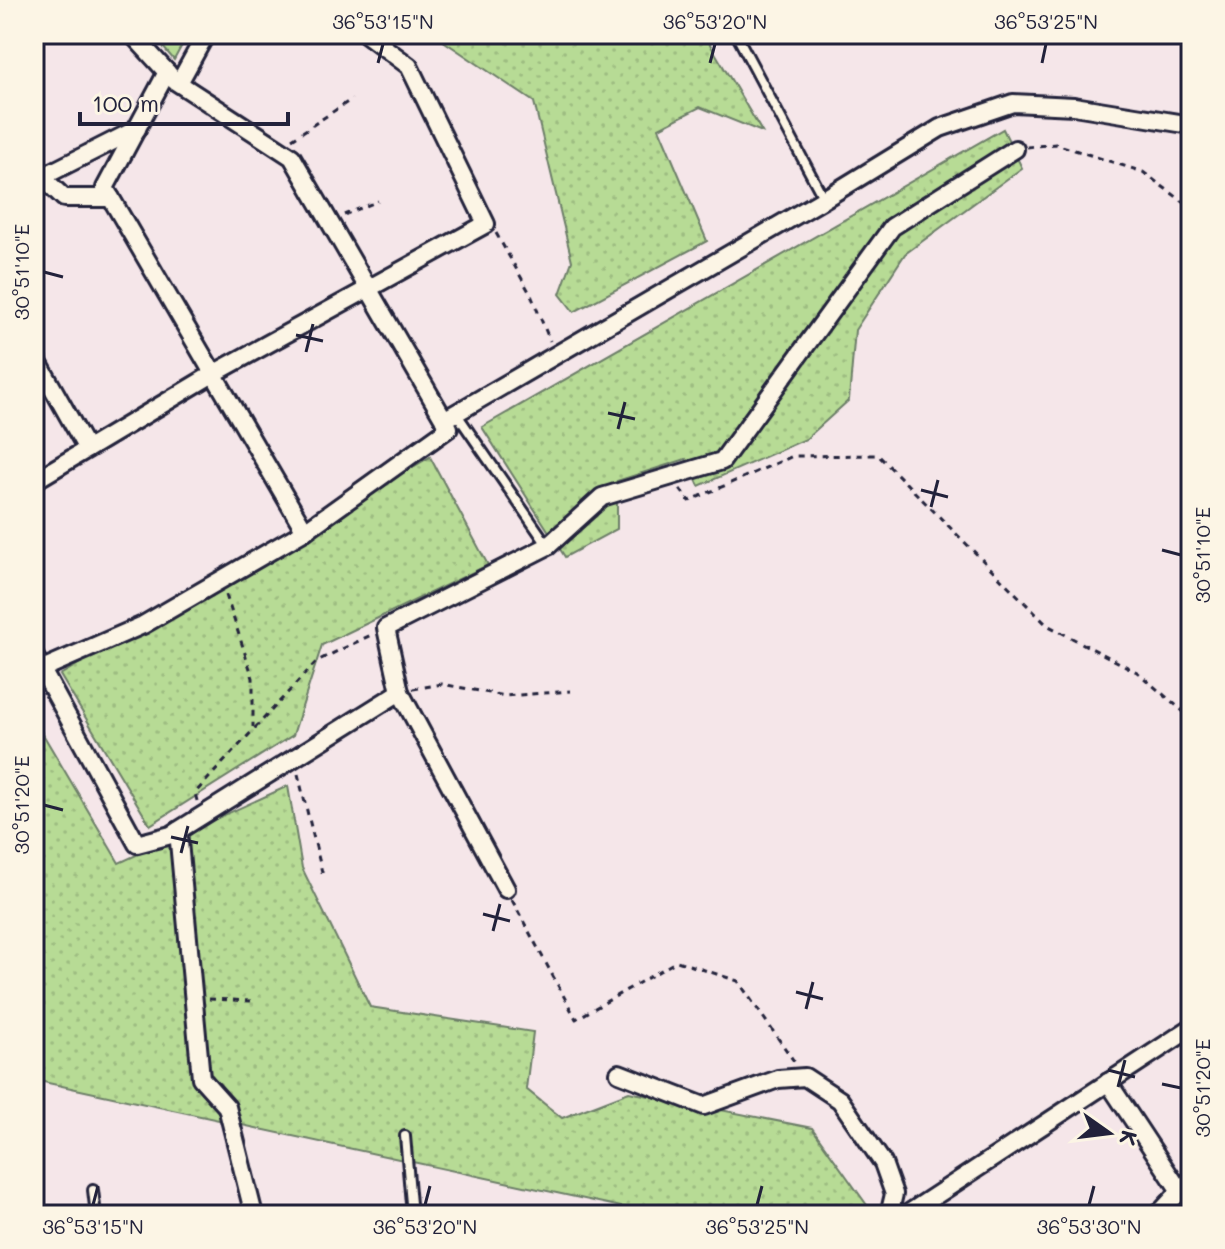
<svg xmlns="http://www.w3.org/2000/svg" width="1225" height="1249" font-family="Mali,sans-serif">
<defs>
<pattern id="grass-dots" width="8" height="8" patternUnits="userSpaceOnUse" patternTransform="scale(2)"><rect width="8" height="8" fill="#b7db95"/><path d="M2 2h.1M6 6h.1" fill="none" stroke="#9dbc81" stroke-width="1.8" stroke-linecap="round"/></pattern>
</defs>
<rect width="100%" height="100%" fill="#f5e6e9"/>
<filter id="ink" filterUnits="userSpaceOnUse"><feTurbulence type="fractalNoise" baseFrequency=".0125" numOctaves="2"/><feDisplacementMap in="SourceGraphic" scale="16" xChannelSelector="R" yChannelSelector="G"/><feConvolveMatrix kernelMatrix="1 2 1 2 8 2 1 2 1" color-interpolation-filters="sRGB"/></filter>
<g filter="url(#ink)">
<g fill="url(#grass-dots)" stroke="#6c7e68" stroke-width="2">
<path d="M152,34H188L174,60Z"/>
<path d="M433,34H704L762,132L700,107L659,128L707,241L574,312L560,294L572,261L534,102Z"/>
<path d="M1003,129L1022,168L905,254L855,330L849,400L806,439L699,486L686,459L617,481V529L565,557L482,427Z"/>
<path d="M430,457L488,565L322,645L293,735L150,825L60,675Z"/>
<path d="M34,719L119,863L288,786L302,868L370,1007L533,1032L526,1089L562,1118L629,1092L812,1128L874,1215H658L34,1080Z"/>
</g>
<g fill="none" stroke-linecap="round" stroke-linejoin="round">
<defs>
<g id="service">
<path d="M736,34L824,199"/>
<path d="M456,413L548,546"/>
<path d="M405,1136L412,1215"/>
<path d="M93,1190L96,1215"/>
</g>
<g id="minor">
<path d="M167,72L105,188L305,531"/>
<path d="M179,83L206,34"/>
<path d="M42,177L64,198H111"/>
<path d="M34,181L137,129"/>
<path d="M34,355L87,449"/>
<path d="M444,420L824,199L940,128L1013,103L1074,106L1191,125"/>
<path d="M34,481L213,374L486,224L409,66L366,34"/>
<path d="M34,655L137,844L171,835L400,692L506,889"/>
<path d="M42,669L143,625L305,531L449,428L292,157L175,81L132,34"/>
<path d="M400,692L386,628L548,546L602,497L722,461L892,227L1015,149"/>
<path d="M178,831L201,1078L227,1107L254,1215"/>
<path d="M619,1073L704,1106L778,1079L805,1077L840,1100L883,1163L894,1194L889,1215"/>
<path d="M1108,1082L1180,1191"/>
<path d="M906,1215L1191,1028"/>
<path d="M1158,1215L1191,1179"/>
</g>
</defs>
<use href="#service" stroke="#22223b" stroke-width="14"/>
<use href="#minor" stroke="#22223b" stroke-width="22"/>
<g stroke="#22223b" stroke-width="3" stroke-dasharray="6 6" stroke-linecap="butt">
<path d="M292,139L352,99"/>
<path d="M1027,147L1056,144L1143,172L1189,206"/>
<path d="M344,215L378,201"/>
<path d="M496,233L531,295L550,341"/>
<path d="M680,489L689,501L793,456L878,455L1047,625L1137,672L1191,718"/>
<path d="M226,595L253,678V727"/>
<path d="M413,689L442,684L505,696L571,691"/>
<path d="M298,774L323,876"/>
<path d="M197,801L195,793L317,661L371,635"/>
<path d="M512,900L576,1019L677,961L738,981L796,1064"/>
<path d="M209,999L252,1001"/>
</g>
<use href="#service" stroke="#fcf5e5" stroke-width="8"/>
<use href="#minor" stroke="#fcf5e5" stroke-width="16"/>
</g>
</g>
<path fill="none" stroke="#22223b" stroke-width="3" d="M378,63L383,44M710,63L715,44M1042,63L1046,44M44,272L63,277M296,335L323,341M306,352L313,324M608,413L635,419M618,429L625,402M921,490L948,497M931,507L938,480M1162,550L1181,555M44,805L63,810M171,837L198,843M181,853L188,826M483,914L510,921M493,931L500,904M796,992L823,999M806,1009L813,982M1108,1070L1135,1077M1162,1084L1181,1088M1118,1087L1125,1060M93,1205L98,1186M425,1205L430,1186M757,1205L762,1186M1089,1205L1094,1186"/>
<rect width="1225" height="1249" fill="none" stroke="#fcf5e5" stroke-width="88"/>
<g transform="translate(1109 1133) rotate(104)" stroke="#fcf5e5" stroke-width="6" paint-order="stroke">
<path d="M0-6L14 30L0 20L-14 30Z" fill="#22223b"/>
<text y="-12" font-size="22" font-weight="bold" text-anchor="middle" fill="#22223b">K</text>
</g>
<path d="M80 112v12h208v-12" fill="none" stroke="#22223b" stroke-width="4"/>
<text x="92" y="112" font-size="24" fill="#22223b" stroke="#fcf5e5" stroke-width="6" paint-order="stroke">100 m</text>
<rect x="44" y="44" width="1137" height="1161" fill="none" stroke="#22223b" stroke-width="3"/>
<g font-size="20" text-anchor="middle" fill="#22223b">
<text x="383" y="29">36°53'15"N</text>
<text x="715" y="29">36°53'20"N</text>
<text x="1046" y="29">36°53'25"N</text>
<text transform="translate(22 272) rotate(-90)" y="7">30°51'10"E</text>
<text transform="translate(1203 555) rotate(-90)" y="7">30°51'10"E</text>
<text transform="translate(22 805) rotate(-90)" y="7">30°51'20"E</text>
<text transform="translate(1203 1088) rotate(-90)" y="7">30°51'20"E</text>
<text x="93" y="1234">36°53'15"N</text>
<text x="425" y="1234">36°53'20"N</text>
<text x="757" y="1234">36°53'25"N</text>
<text x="1089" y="1234">36°53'30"N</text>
</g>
</svg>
